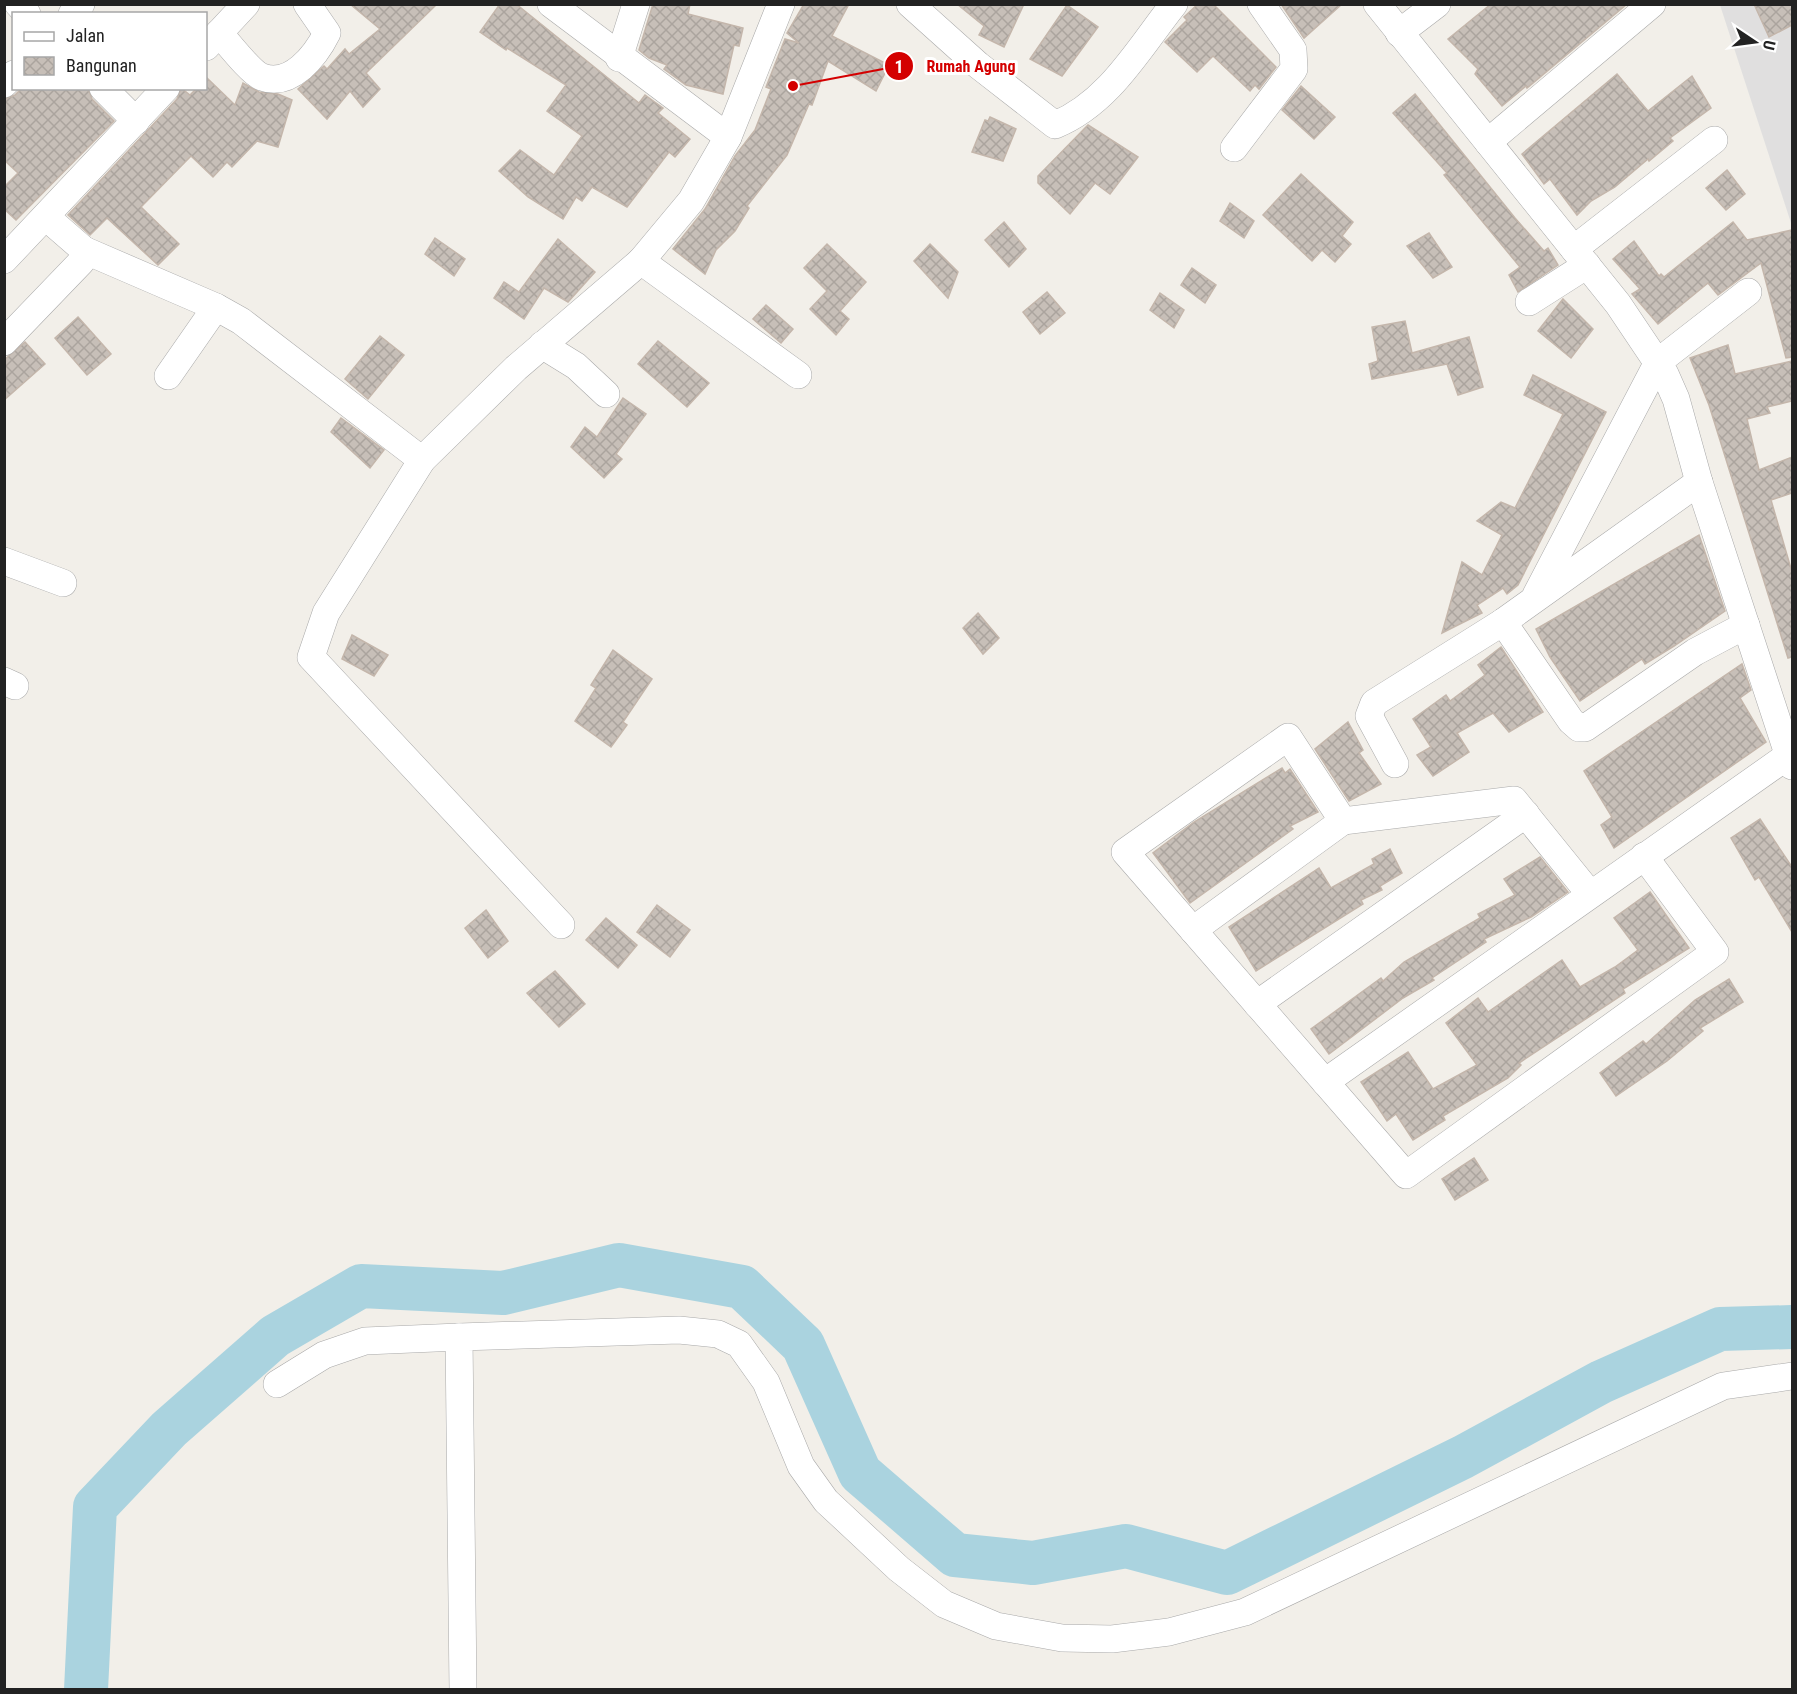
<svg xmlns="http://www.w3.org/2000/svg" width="1797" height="1694" font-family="'Roboto Condensed',sans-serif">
<defs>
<pattern id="building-cross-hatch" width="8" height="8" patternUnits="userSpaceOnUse" patternTransform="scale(1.5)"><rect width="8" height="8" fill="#c7bfb8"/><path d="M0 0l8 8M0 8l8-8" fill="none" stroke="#aba49e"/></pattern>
</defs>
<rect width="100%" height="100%" fill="#f2efe9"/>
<path fill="#e0dfdf" d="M1720,5H1792V226Z"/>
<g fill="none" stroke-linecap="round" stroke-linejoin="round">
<path stroke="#aad3df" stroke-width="44" d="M86,1690L95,1507L169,1429L275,1336L361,1286L503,1293L619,1265L742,1287L803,1345L860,1473L955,1555L1033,1563L1126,1546L1227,1573L1463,1457L1601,1382L1720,1329L1792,1327"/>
</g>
<g fill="url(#building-cross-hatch)" stroke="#c4b6ab" stroke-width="1.5">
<path d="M350,4H437L366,73L380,89L363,107L350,91L327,119L298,89L324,66L327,69L345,49L349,54L380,29Z"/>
<path d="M500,4H516L639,103L645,95L663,108L658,113L690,139L675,157L669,152L627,207L592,187L582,201L576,197L563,219L528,197L499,171L520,150L554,175L582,136L547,111L566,85L507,48L506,50L480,32Z"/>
<path d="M653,4H690L688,14L743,28L739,46L734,45L723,94L686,85L664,69L667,65L649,58L639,50Z"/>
<path d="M804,4H849L832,36L889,65L876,91L828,61L812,105L809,104L787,155L747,206L749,208L735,231L716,250L705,274L673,249L705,209L735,156L755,130L771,89L766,87L785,39L799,43L787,33Z"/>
<path d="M957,4H1024L1004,47L979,35L984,26Z"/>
<path d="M1198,4H1213L1276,67L1259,89L1255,85L1250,91L1213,56L1197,72L1165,42L1187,20L1184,17Z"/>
<path d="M1281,4H1342L1304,38Z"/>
<path d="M1491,4H1627L1527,88L1526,86L1502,106L1475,74L1478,69L1448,39Z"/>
<path d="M1754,4H1792V25L1769,37Z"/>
<path d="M1067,5L1098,27L1062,76L1030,59Z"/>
<path d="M1617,74L1648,111L1692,76L1711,108L1670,138L1673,141L1649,161L1648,159L1615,187L1591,201L1577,215L1550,179L1544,184L1522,154Z"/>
<path d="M207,78L235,105L243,83L259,92L278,94L292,100L278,147L257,141L232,167L227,162L213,177L191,156L141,207L179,244L158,265L107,218L90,235L68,215L177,99L181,88L190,95L197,88H206Z"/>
<path d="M1301,86L1335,117L1314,139L1282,110Z"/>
<path d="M22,88H88L92,99L114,121L16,220L4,209V187L18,173L4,160V99L15,95Z"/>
<path d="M1415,94L1515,218L1544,251L1548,248L1558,265L1518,292L1509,275L1520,267L1444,175L1447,173L1393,113Z"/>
<path d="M990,117L1016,129L1003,161L972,152L985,120L988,121Z"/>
<path d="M1088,125L1138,157L1110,194L1095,183L1070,214L1038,183V176Z"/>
<path d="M1727,170L1745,194L1726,210L1706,188Z"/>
<path d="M1301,174L1353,222L1342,236L1351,244L1335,262L1322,250L1312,261L1263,215Z"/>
<path d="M1230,203L1254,221L1244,238L1220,221Z"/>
<path d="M1004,222L1026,249L1009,267L985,240Z"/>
<path d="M1733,222L1747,240L1792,230V357L1786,358L1761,263L1718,295L1708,283L1658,324L1632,294L1640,289L1613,259L1634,241L1659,276L1661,274L1664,277Z"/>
<path d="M1429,233L1452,267L1433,278L1407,246Z"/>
<path d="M435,238L465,259L454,276L425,254Z"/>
<path d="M558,239L595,272L568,302L544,288L524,319L494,298L504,282L519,292Z"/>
<path d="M827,244L866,282L840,311L849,319L836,335L810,309L827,291L804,268Z"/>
<path d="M930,244L958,272L948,298L914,261Z"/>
<path d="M1192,268L1216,285L1205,303L1181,285Z"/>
<path d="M1047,292L1065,313L1040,334L1023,312Z"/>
<path d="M1160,293L1184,310L1174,328L1150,310Z"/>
<path d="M1563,299L1593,329L1571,358L1538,331Z"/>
<path d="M766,305L793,329L781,343L753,319Z"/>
<path d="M78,317L111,354L87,375L55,338Z"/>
<path d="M1405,321L1412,353L1469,337L1483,387L1458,395L1447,364L1372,379L1369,364L1378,361L1372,327Z"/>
<path d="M380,336L404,355L368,399L345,379Z"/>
<path d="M658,341L709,383L687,407L638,364Z"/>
<path d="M25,342L45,364L4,400V360Z"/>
<path d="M1728,345L1735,374L1792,361V401L1767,407L1770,413L1747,419L1759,470L1792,457V493L1771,500L1792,572V657L1788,658L1709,405L1690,358Z"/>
<path d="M1533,375L1606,412L1518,585L1507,594L1503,588L1477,605L1482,613L1442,633L1462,562L1482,575L1502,535L1477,521L1501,502L1515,508L1563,414L1524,395Z"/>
<path d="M623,398L646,414L616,454L622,459L604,478L571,447L585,427L597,437Z"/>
<path d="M341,418L384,450L370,468L331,432Z"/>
<path d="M1699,535L1725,611L1674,646L1645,664L1642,659L1580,701L1550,657L1536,629Z"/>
<path d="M978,613L999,638L983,654L963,628Z"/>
<path d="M352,635L388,655L374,676L342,659Z"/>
<path d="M1501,647L1543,712L1509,732L1493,713L1457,733L1469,752L1433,776L1417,755L1431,747L1413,719L1446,695L1450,701L1485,675L1478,665Z"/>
<path d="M613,650L652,679L623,722L627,725L611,747L575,721L596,688L591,685Z"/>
<path d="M1742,664L1751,690L1740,698L1766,742L1614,848L1601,825L1612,817L1584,771Z"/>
<path d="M1348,722L1363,750L1359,753L1381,784L1349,801L1315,749Z"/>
<path d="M1282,768L1285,773L1290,769L1318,812L1290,826L1293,829L1190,903L1153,853L1194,822Z"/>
<path d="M1760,819L1792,867V932L1759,877L1755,880L1731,838Z"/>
<path d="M1390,849L1402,873L1380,886L1382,890L1361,900L1363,904L1256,971L1229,927L1319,868L1331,888L1374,864L1372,859Z"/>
<path d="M1540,857L1568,892L1531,917L1484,939L1486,942L1432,978L1434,980L1403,998L1329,1054L1311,1029L1381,978L1383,981L1404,962L1480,918L1478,914L1515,895L1504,879Z"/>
<path d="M1650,892L1689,948L1623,989L1625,993L1519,1063L1521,1065L1508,1078L1443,1116L1445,1120L1413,1140L1396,1114L1387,1121L1361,1082L1408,1052L1433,1089L1477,1065L1446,1023L1478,998L1488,1012L1562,960L1580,987L1615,967L1638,950L1614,918Z"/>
<path d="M657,905L690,930L670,957L637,932Z"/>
<path d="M486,910L508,941L488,958L465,928Z"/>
<path d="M606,918L637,945L618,968L586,940Z"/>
<path d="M555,971L585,1004L559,1027L527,993Z"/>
<path d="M1729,979L1743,1002L1700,1028L1703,1031L1667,1061L1616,1096L1600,1073L1643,1041L1646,1044L1695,1000Z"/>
<path d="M1474,1158L1488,1180L1455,1200L1442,1179Z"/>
</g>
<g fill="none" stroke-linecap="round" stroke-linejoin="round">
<defs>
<g id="minor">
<path d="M18,4L27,14"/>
<path d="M551,4L728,137"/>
<path d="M781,4L728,137L691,201L641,261L798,375"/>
<path d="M910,4L978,65L1055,125C1109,103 1139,48 1174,4"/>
<path d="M1377,4L1618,304L1665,374L1676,399L1699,482L1792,766"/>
<path d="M72,14L81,4"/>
<path d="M219,33C228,43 251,73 262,77C291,88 316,55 327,33L307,4"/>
<path d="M1399,33L1437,4"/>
<path d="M206,47L246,4"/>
<path d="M619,58L636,4"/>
<path d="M4,84L14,74"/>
<path d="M103,88L136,121"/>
<path d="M1488,142L1652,4"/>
<path d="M1234,148L1294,69L1293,50L1261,4"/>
<path d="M1574,249L1714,140"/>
<path d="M84,250L216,307L241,321L422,460"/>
<path d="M4,260L166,88"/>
<path d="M1529,302L1587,265"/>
<path d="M4,342L81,262L84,250L46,217"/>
<path d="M542,345L576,366L606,394"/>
<path d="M168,376L216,307"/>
<path d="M4,561L63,583"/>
<path d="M1536,595L1658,362L1748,292"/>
<path d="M1503,622L1571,721L1579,728H1585L1695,652L1746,625"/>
<path d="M4,681L15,686"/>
<path d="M1395,764L1369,716L1374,703L1503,622L1699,482"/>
<path d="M1590,894L1514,800L1343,821L1288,737L1125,852L1406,1175L1715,952L1644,856"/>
<path d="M561,925L311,657L326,613L422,460L516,368L641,261"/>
<path d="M1193,930L1343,821"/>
<path d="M1257,1004L1526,814"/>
<path d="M1325,1082L1789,755"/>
<path d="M277,1384L324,1355L365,1341L459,1337"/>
<path d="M463,1690L459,1337L679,1330L718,1334L739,1344L766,1382L801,1466L826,1501L899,1569L944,1604L996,1626L1062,1638L1112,1639L1169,1632L1245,1612L1723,1386L1792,1376"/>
</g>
</defs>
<use href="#minor" stroke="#a9a9a9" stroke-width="28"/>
<use href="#minor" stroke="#fff" stroke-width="27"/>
</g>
<path fill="none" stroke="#d40000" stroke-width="2" d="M793 86L899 66"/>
<g fill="#d40000" stroke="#fff" stroke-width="2">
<circle cx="793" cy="86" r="6"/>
<circle cx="899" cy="66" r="15"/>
</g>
<g font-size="18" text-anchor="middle" font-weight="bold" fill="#fff">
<text x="899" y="73">1</text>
</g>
<g font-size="16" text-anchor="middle" font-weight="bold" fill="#d40000" stroke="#fff" stroke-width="6" stroke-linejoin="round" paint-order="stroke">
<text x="971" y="72">Rumah Agung</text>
</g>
<rect width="1797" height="1694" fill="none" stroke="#222222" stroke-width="12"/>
<rect x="12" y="12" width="195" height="78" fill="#ffffff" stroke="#a7a7a7" stroke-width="1.5"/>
<rect x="24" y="32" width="30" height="9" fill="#ffffff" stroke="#a7a7a7" stroke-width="1.5"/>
<text x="66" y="42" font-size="18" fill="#222222">Jalan</text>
<rect x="24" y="57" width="30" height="18" fill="url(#building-cross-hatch)" stroke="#a7a7a7" stroke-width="1.5"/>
<text x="66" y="72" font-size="18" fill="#222222">Bangunan</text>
<g transform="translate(1755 42) rotate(103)" stroke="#ffffff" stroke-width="4.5" paint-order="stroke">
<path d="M0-4.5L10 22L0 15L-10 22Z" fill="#222222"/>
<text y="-9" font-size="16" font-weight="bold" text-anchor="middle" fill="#222222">U</text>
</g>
</svg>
